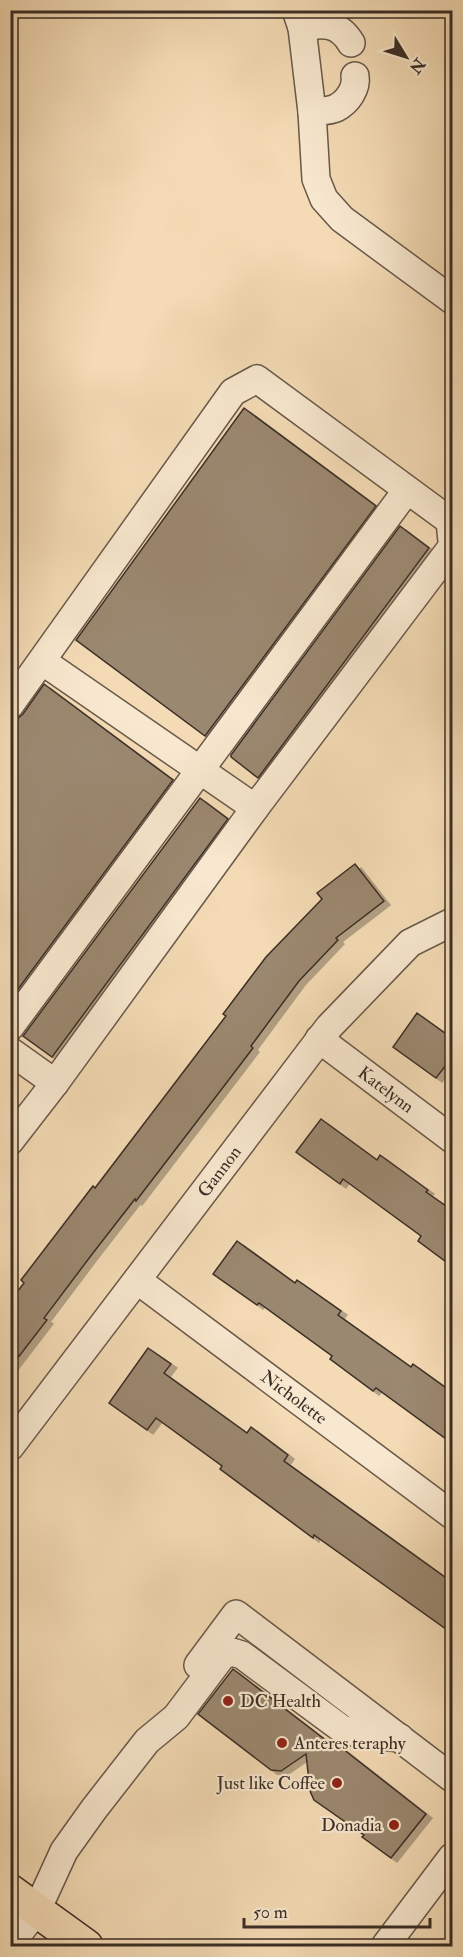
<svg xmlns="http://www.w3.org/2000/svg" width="463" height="1957" font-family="'IM FELL Double Pica',serif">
<defs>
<filter id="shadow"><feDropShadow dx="6" dy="4" stdDeviation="0" flood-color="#0004"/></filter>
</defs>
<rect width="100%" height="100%" fill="#f4dbb5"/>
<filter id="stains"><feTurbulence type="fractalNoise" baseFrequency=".00333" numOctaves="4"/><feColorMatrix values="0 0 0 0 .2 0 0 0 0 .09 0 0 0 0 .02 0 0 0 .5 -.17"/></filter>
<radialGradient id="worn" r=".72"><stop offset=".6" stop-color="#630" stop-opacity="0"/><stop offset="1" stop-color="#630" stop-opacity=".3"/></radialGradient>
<g fill="#9b8870" stroke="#3b2e26" stroke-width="1.5" filter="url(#shadow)">
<path d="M244,408L376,506L205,736L76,640Z"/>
<path d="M400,526L429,548L258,778L231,757V755Z"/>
<path d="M44,684L173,780L10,1000V721L17,719L23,714Z"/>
<path d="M200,798L228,819L52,1057L23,1036Z"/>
<path d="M355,864L384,901L336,938L338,940L299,981L251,1046L253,1048L221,1090L136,1201L135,1199L93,1253L44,1318L47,1320L10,1368V1301L24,1283L21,1280L93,1186L95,1188L181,1075L226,1016L223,1014L266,957L322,899L317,893Z"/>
<path d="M417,1013L453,1039V1056L436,1078L393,1047Z"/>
<path d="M321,1119L377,1160L380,1155L428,1190L426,1192L453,1211V1267L418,1241L421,1236L343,1179L340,1184L296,1152Z"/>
<path d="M237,1241L295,1283L297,1280L341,1311L338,1315L411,1367L413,1364L453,1393V1444L376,1388L373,1391L330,1359L332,1356L259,1303L257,1305L213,1274Z"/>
<path d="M148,1348L171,1364L164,1373L247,1433L251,1427L288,1455L284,1461L453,1583V1634L314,1535L313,1538L220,1469L222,1466L156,1418L147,1430L109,1403Z"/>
<path d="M233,1669L336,1748L338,1745L426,1814L391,1858L362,1837L364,1835L314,1800L310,1791L306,1754L281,1771L271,1770L198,1714Z"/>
</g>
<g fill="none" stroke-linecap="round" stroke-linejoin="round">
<defs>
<g id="minor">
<path d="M296,10L302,28L312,112L316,179L324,199L342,219L452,300"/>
<path d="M302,28C323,22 339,23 351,43"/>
<path d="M312,112C319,111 330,111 336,108C348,102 357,88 355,76"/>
<path d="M42,661L255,808"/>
<path d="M10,705L233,392L257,379L450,521L452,541"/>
<path d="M10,1027L407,490"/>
<path id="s1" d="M319,1039L452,1139"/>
<path d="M10,1051L55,1083"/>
<path d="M10,1141L55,1083L255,808L452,547"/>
<path id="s2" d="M137,1280L452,1515"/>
<path id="s3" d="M10,1447L329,1027L410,943L452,922"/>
<path d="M198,1665L236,1614L452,1778"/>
<path d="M10,1944L37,1910L64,1851L94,1809L147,1741L176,1717L222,1656L232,1652L242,1655L342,1729L357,1733L400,1738"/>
<path d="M385,1946L452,1857"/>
</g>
<path id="major" d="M10,1891L86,1946"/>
</defs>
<use href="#minor" stroke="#69594a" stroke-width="30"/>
<use href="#major" stroke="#3b2e26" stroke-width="36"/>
<use href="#minor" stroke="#f8e8cf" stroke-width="27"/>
<use href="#major" stroke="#f4dbb5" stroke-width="33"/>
</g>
<g fill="#8f2418" stroke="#f8e8cf" stroke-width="2">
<circle cx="228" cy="1701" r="6"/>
<circle cx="282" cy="1743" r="6"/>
<circle cx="337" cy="1783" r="6"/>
<circle cx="394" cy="1825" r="6"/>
</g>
<g text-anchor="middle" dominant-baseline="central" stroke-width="4.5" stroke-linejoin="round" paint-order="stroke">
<g font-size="18" fill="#3b2e26" stroke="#f8e8cf">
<text stroke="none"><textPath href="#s1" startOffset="84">Katelynn</textPath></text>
<text stroke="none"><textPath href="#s3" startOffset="346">Gannon</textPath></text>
<text stroke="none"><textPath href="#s2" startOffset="196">Nicholette</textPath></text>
</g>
<g font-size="18" fill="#3b2e26" stroke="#f8e8cf" text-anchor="start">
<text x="240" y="1701">DC Health</text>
<text x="294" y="1743">Anteres teraphy</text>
<text x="325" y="1783" text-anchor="end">Just like Coffee</text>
<text x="382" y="1825" text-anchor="end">Donadia</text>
</g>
</g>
<rect width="463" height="1957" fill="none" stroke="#f4dbb5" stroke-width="36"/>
<rect x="12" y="12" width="439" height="1933" fill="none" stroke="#3b2e26" stroke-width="3"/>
<rect x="18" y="18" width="427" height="1921" fill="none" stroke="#3b2e26" stroke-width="1.5"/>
<g transform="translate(406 57) rotate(128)" stroke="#f8e8cf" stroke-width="4.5" paint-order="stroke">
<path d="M0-4.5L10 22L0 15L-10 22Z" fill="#3b2e26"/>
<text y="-9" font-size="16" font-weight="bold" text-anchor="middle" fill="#3b2e26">N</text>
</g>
<path d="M244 1918v9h186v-9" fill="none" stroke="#3b2e26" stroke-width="3"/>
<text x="253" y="1918" font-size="18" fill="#3b2e26" stroke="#f8e8cf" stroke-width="4.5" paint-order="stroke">50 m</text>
<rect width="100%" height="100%" filter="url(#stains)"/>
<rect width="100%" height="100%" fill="url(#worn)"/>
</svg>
